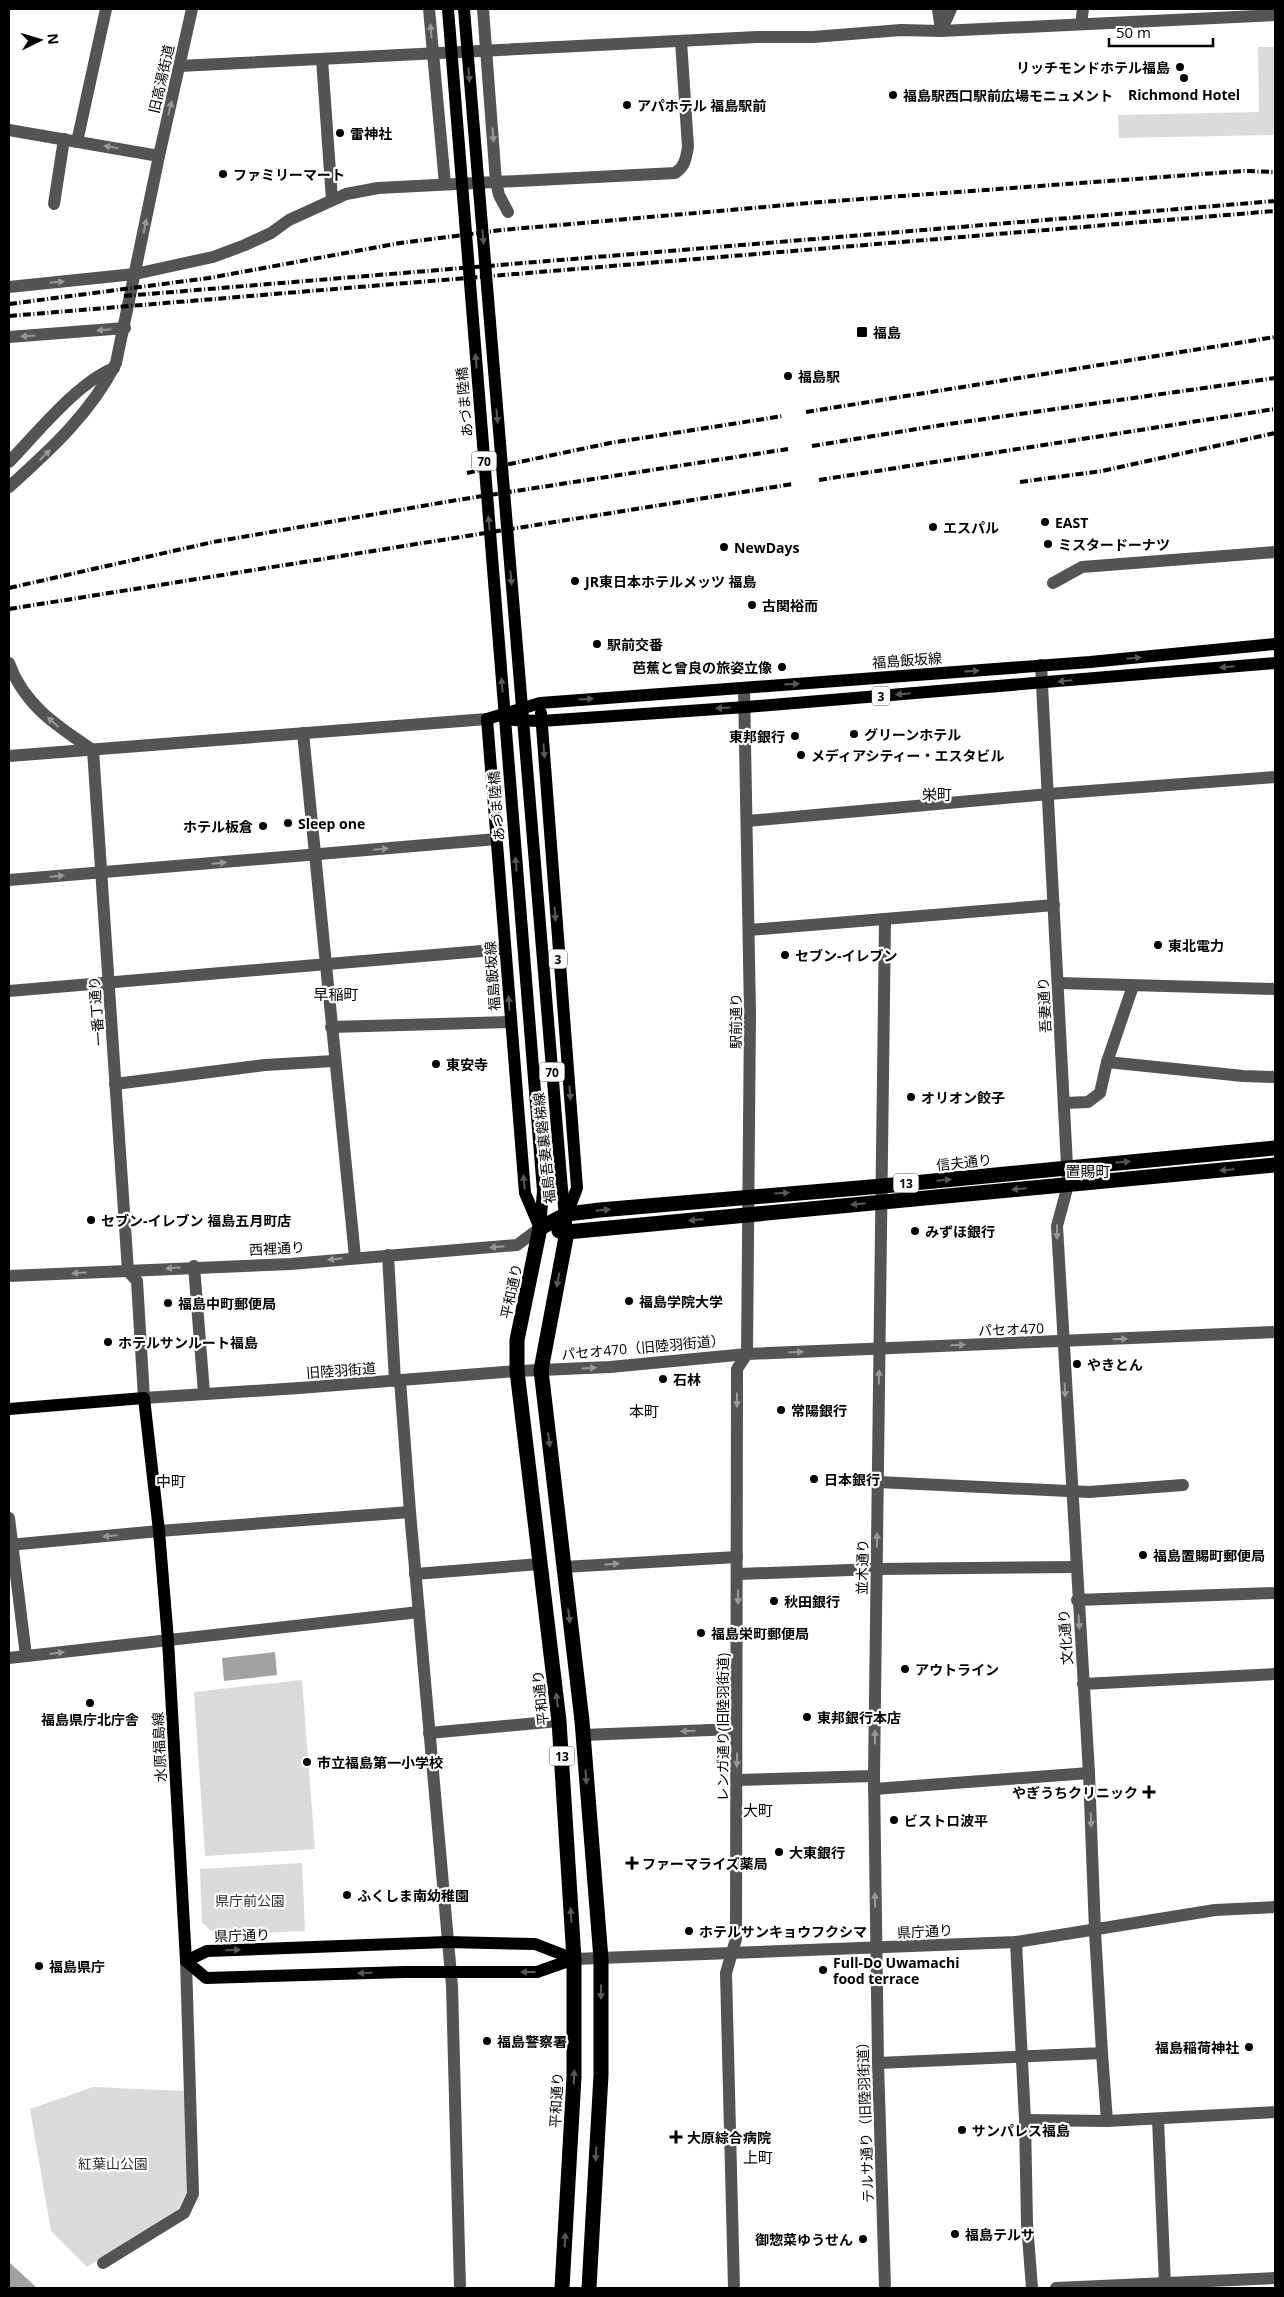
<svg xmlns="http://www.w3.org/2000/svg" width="1284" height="2297" font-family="'Open Sans','Noto Sans JP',sans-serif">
<rect width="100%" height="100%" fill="#fff"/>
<g fill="#dbdbdb">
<path d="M1258,47H1275V135L1119,138L1118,115L1259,112Z"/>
<path d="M302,1680L315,1849L205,1856L194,1692Z"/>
<path d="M302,1863L305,1931L219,1935L210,1930L202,1922L200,1869Z"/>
<path d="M93,2087L185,2091L187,2192L178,2209L87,2267L51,2231L30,2109Z"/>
</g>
<g fill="#a2a2a2">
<path d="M275,1652L277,1675L224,1681L222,1658Z"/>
<path d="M9,2262L37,2288H9Z"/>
</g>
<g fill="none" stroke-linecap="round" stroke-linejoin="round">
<g stroke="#545454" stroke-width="12">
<path d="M429,9L445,184"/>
<path d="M483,9L496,182L499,195L508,212"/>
<path d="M938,9L941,31"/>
<path d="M1081,24L1083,9"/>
<path d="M941,31L951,9"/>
<path d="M322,59L332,200"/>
<path d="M179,66L757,37H813L901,30L941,31L1275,15"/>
<path d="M9,130L159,156"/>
<path d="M77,142L106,9"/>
<path d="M54,204L64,139"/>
<path d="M9,287L135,274L213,257L245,245L271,233L289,220L346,194L378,188L675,173C685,167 686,158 688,147L681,41"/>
<path d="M9,337L125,328"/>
<path d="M9,462C37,433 78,382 114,368"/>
<path d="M9,487C50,450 91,413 116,363L159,156L192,9"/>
<path d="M1053,583L1082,567L1275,552"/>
<path d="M9,663C24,705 57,726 93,750"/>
<path d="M744,688L750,1013L747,1354"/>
<path d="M303,733L355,1257"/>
<path d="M93,750L128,1271"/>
<path d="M9,756L487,719"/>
<path d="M747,821L1049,794L1275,777"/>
<path d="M9,880L497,839"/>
<path d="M885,920L874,1776L878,2063L885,2288"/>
<path d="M749,930L1054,905"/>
<path d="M1058,983L1275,989"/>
<path d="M9,991L505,949"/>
<path d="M331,1027L511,1022"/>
<path d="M1107,1062L1243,1076L1275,1077"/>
<path d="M115,1084L265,1065L334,1061"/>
<path d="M1064,1103L1088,1102L1100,1093L1107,1062L1133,986"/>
<path d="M388,1255L395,1381"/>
<path d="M194,1266L204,1393"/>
<path d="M128,1271L137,1281L144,1398L299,1388L517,1371L610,1367L747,1354L1275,1332"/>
<path d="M9,1276L291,1264L517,1245L540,1228"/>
<path d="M400,1380L410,1512L452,1986L460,2288"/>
<path d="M878,1482L1089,1492L1183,1485"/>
<path d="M9,1518L26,1656"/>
<path d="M9,1545L159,1531L410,1512"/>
<path d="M564,1567L737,1557"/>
<path d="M415,1574L540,1564"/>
<path d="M738,1574L877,1569L1075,1567"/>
<path d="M1077,1600L1275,1593"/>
<path d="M9,1658L419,1612"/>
<path d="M1083,1684L1275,1674"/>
<path d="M429,1733L559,1721"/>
<path d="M583,1735L736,1729"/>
<path d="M737,1780L874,1776"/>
<path d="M874,1789L1089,1773"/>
<path d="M1016,1942L1025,2120L1027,2224L1032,2288"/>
<path d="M574,1959L1016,1942L1215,1910L1275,1907"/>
<path d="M1102,2053L1107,2121"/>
<path d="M878,2063L1102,2053L1095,1931L1089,1773L1057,1226L1068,1185L1041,665"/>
<path d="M1158,2119L1165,2285"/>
<path d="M1025,2120L1107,2121L1275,2112"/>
<path d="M103,2263L184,2213L193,2194L186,1961"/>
<path d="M734,2288L726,1973L736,1939L737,1369L747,1354"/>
<path d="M1056,2288L1275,2278"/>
</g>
<g stroke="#000" stroke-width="12">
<path d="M448,9L543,1191L540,1228"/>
<path d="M464,9L562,1189L567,1232"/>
<path d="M541,713L577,1188L567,1214"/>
<path d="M487,719L540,703L1090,662L1275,644"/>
<path d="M487,719L525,1193L539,1226"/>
<path d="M514,720L541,721L746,707L1275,663"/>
<path d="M9,1409L144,1398L159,1531L168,1640L186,1961"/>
<path d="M186,1961L206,1978L404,1972H537L574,1959"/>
<path d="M186,1961L207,1951L447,1942L535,1944L574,1959"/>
</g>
<g stroke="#000" stroke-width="15">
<path d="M540,1228L517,1340V1371L559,1721L574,1959V2077L562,2288"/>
<path d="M540,1228L567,1214L600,1210L882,1186L1275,1148"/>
<path d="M559,1231L567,1232L1275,1165"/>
<path d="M567,1232L541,1370L582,1721L601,1959V2075L589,2288"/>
</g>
<g stroke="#000" stroke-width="4" stroke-dasharray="8 2.5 1 2.5" stroke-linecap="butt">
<path d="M124,296L1275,201"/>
<path d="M9,304L209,278L400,243L502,230L821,202L1244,171L1275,172"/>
<path d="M9,316L1275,211"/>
<path d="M806,412L1275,337"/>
<path d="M812,446L942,425L1275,378"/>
<path d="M467,473L610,443L783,416"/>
<path d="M819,480L1275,409"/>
<path d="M1020,482L1102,471L1275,433"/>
<path d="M9,588L213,542L457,500L788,449"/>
<path d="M9,609L793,484"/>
</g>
</g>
<defs><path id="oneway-solid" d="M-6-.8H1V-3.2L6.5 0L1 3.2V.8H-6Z" transform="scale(1.25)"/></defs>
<g fill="#989898">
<use href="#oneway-solid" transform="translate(431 31) rotate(-95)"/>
<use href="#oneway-solid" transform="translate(170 108) rotate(-77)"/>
<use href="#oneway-solid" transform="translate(493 135) rotate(85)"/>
<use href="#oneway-solid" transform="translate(111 147) rotate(-170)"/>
<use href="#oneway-solid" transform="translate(145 226) rotate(-79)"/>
<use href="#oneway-solid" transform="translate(57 282) rotate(-6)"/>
<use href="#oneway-solid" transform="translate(104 330) rotate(175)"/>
<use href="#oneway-solid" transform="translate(28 336) rotate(176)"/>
<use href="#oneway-solid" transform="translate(45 455) rotate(-44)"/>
<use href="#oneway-solid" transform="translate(53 722) rotate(-138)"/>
<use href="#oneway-solid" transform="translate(381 849) rotate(-5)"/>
<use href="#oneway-solid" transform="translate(219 863) rotate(-5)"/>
<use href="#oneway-solid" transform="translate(57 876) rotate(-5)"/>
<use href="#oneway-solid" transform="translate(1057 1232) rotate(90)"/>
<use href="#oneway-solid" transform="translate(497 1247) rotate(175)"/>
<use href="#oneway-solid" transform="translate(335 1259) rotate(174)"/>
<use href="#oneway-solid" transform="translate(173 1268) rotate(176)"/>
<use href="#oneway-solid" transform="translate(79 1273) rotate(177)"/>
<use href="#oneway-solid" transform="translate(1120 1339) rotate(-2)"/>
<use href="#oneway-solid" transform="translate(958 1345) rotate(-2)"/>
<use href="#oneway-solid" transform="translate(796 1352) rotate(-2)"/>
<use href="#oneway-solid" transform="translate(589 1368) rotate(-3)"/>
<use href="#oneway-solid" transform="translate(879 1377) rotate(-89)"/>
<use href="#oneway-solid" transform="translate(1065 1390) rotate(87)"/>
<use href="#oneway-solid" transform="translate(737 1400) rotate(90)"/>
<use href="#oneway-solid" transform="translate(110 1536) rotate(175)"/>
<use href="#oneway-solid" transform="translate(877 1540) rotate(-89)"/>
<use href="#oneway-solid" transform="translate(612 1564) rotate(-3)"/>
<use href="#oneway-solid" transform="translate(738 1597) rotate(90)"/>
<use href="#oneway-solid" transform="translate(1079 1622) rotate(86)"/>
<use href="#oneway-solid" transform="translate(57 1653) rotate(-7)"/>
<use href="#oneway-solid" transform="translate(688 1731) rotate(178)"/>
<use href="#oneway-solid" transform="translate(875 1737) rotate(-89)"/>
<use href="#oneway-solid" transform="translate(737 1760) rotate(90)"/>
<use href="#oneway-solid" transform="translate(1091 1820) rotate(88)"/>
<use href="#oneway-solid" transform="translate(875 1900) rotate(-91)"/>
</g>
<g fill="#595959">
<use href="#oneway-solid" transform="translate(469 75) rotate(85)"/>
<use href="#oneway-solid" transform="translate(483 237) rotate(85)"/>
<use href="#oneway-solid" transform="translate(476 361) rotate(-95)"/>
<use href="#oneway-solid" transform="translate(497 416) rotate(85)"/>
<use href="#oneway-solid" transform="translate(489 523) rotate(-95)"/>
<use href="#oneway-solid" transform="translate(511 578) rotate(85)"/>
<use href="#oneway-solid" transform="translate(1134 658) rotate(-6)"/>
<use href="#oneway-solid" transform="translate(1227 667) rotate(175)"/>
<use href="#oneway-solid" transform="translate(972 671) rotate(-4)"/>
<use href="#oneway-solid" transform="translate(1065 681) rotate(175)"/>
<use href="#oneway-solid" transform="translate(792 684) rotate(-4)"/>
<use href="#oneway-solid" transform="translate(502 685) rotate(-95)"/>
<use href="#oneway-solid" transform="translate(903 694) rotate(175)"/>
<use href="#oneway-solid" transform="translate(586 699) rotate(-4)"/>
<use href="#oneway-solid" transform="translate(723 708) rotate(176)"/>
<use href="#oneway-solid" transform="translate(544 751) rotate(86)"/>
<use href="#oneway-solid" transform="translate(516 864) rotate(-95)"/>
<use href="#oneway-solid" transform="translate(555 914) rotate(86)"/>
<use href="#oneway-solid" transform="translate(509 1003) rotate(-94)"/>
<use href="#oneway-solid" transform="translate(570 1093) rotate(85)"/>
<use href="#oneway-solid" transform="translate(1123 1162) rotate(-6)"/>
<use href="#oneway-solid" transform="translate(1227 1170) rotate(175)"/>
<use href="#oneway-solid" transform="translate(944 1180) rotate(-6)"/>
<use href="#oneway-solid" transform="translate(524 1182) rotate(-95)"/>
<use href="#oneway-solid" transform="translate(1019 1189) rotate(175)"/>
<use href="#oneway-solid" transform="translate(782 1193) rotate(-4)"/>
<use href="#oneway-solid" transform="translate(858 1204) rotate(174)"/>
<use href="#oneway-solid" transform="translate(603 1210) rotate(-6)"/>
<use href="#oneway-solid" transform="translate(696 1220) rotate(175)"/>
<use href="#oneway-solid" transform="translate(558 1280) rotate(101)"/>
<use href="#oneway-solid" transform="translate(549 1440) rotate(83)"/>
<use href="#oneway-solid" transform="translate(569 1616) rotate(83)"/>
<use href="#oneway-solid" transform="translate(557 1700) rotate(-97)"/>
<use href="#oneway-solid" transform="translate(586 1777) rotate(86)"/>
<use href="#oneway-solid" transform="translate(571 1915) rotate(-93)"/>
<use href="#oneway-solid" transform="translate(233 1950) rotate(-2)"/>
<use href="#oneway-solid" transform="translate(528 1972) rotate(-180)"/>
<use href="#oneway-solid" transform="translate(365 1973) rotate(178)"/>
<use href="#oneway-solid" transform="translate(601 1992) rotate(90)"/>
<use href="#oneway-solid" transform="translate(574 2077) rotate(-88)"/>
<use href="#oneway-solid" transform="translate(596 2154) rotate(93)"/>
<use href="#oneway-solid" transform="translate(565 2240) rotate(-87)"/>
</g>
<g fill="#000" stroke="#fff" stroke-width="2">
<circle cx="1180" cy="67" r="5"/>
<circle cx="1184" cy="78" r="5"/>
<circle cx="893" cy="95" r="5"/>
<circle cx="627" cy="105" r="5"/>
<circle cx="340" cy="133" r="5"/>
<circle cx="223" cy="174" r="5"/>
<rect x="856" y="326" width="12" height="12" rx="2.5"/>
<circle cx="788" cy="376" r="5"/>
<circle cx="1045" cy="522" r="5"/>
<circle cx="933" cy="527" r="5"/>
<circle cx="1048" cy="544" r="5"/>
<circle cx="724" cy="547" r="5"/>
<circle cx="575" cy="581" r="5"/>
<circle cx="752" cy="605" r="5"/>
<circle cx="597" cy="644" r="5"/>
<circle cx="782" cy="667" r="5"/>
<circle cx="854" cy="734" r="5"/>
<circle cx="795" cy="736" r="5"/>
<circle cx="801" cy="755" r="5"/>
<circle cx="288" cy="823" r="5"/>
<circle cx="263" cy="826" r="5"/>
<circle cx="1158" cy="945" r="5"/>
<circle cx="785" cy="955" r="5"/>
<circle cx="436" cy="1064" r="5"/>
<circle cx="911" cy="1097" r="5"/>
<circle cx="91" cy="1220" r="5"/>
<circle cx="915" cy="1231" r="5"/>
<circle cx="629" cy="1301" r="5"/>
<circle cx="168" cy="1303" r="5"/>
<circle cx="108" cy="1342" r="5"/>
<circle cx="1077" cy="1364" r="5"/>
<circle cx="663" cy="1379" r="5"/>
<circle cx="781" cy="1410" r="5"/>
<circle cx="814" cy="1479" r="5"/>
<circle cx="1143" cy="1555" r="5"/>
<circle cx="774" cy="1601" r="5"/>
<circle cx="701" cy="1633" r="5"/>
<circle cx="905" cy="1669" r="5"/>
<circle cx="90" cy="1703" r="5"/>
<circle cx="807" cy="1717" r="5"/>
<circle cx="307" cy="1762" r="5"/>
<path d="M1146.5 1784.5h5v5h5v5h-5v5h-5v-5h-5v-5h5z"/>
<circle cx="894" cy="1820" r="5"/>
<circle cx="779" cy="1852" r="5"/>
<path d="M629.5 1855.5h5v5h5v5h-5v5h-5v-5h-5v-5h5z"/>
<circle cx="347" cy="1895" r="5"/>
<circle cx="689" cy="1931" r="5"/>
<circle cx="39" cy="1966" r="5"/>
<circle cx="823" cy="1970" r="5"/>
<circle cx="487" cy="2041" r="5"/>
<circle cx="1249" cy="2047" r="5"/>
<circle cx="962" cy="2130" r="5"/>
<path d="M673.5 2129.5h5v5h5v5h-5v5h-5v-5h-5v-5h5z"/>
<circle cx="955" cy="2234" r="5"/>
<circle cx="863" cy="2239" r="5"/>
</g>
<g text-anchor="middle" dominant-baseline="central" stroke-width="4.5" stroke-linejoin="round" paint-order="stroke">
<g fill="#fff" stroke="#4c4c4c" stroke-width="1">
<rect x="471.5" y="451.5" width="25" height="19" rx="4"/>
<rect x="872" y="686.5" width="18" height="19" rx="4"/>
<rect x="549" y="949.5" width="18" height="19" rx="4"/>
<rect x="539.5" y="1062.5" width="25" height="19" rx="4"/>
<rect x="893.5" y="1173.5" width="25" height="19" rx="4"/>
<rect x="549.5" y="1746.5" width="25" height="19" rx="4"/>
</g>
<g font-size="12" font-weight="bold" fill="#000">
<text x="484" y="461">70</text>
<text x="881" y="696">3</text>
<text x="558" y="959">3</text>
<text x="552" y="1072">70</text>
<text x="906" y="1183">13</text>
<text x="562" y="1756">13</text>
</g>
<g font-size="14" font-weight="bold" fill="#000" stroke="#fff" text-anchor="start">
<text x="1170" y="67" text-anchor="end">リッチモンドホテル福島</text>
<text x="1184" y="94" text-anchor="middle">Richmond Hotel</text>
<text x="903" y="95">福島駅西口駅前広場モニュメント</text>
<text x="637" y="105">アパホテル 福島駅前</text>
<text x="350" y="133">雷神社</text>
<text x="233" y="174">ファミリーマート</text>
<text x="873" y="332">福島</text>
<text x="798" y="376">福島駅</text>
<text x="1055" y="522">EAST</text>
<text x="943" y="527">エスパル</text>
<text x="1058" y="544">ミスタードーナツ</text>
<text x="734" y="547">NewDays</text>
<text x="585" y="581">JR東日本ホテルメッツ 福島</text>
<text x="762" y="605">古関裕而</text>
<text x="607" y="644">駅前交番</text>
<text x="772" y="667" text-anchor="end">芭蕉と曾良の旅姿立像</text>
<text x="864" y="734">グリーンホテル</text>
<text x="785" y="736" text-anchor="end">東邦銀行</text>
<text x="811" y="755">メディアシティー・エスタビル</text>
<text x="298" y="823">Sleep one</text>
<text x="253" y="826" text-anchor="end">ホテル板倉</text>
<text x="1168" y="945">東北電力</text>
<text x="795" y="955">セブン-イレブン</text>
<text x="446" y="1064">東安寺</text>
<text x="921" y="1097">オリオン餃子</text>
<text x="101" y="1220">セブン-イレブン 福島五月町店</text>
<text x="925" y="1231">みずほ銀行</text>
<text x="639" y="1301">福島学院大学</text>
<text x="178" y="1303">福島中町郵便局</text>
<text x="118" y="1342">ホテルサンルート福島</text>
<text x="1087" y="1364">やきとん</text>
<text x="673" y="1379">石林</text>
<text x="791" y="1410">常陽銀行</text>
<text x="824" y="1479">日本銀行</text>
<text x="1153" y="1555">福島置賜町郵便局</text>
<text x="784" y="1601">秋田銀行</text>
<text x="711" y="1633">福島栄町郵便局</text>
<text x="915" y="1669">アウトライン</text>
<text x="817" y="1717">東邦銀行本店</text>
<text x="90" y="1719" text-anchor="middle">福島県庁北庁舎</text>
<text x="317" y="1762">市立福島第一小学校</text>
<text x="1138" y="1792" text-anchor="end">やぎうちクリニック</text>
<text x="904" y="1820">ビストロ波平</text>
<text x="789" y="1852">大東銀行</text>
<text x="642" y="1863">ファーマライズ薬局</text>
<text x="357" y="1895">ふくしま南幼稚園</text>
<text x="699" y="1931">ホテルサンキョウフクシマ</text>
<text x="833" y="1962">Full-Do Uwamachi<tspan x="833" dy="16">food terrace</tspan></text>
<text x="49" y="1966">福島県庁</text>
<text x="497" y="2041">福島警察署</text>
<text x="1239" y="2047" text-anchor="end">福島稲荷神社</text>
<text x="972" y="2130">サンパレス福島</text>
<text x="687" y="2137">大原綜合病院</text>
<text x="965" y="2234">福島テルサ</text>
<text x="853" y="2239" text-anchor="end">御惣菜ゆうせん</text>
</g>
<g font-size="14" fill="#000" stroke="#fff">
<text transform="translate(161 79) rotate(-77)">旧高湯街道</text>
<text transform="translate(464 402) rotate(-95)">あづま陸橋</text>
<text transform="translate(907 660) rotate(-4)">福島飯坂線</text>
<text transform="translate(496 806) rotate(-95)">あづま陸橋</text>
<text transform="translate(492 976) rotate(-94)">福島飯坂線</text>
<text transform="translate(1044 1005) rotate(-93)">吾妻通り</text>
<text transform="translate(96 1011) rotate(-94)">一番丁通り</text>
<text transform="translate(735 1021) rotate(-90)">駅前通り</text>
<text transform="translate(544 1148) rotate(-96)">福島吾妻裏磐梯線</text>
<text transform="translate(964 1162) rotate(-6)">信夫通り</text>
<text transform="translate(277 1248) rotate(-3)">西裡通り</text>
<text transform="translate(511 1291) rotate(-78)">平和通り</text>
<text transform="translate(1011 1329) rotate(-2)">パセオ470</text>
<text transform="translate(643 1347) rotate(-5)">パセオ470（旧陸羽街道）</text>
<text transform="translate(341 1370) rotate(-4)">旧陸羽街道</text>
<text transform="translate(862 1567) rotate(-89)">並木通り</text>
<text transform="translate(1065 1637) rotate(-94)">文化通り</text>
<text transform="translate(540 1698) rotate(-96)">平和通り</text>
<text transform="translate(722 1727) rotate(-90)">レンガ通り(旧陸羽街道)</text>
<text transform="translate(159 1747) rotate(-93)">水原福島線</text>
<text transform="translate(925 1931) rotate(-3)">県庁通り</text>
<text transform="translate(242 1935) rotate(-2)">県庁通り</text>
<text transform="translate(556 2100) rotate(-87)">平和通り</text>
<text transform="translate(865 2119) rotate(-92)">テルサ通り（旧陸羽街道）</text>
</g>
<g font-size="14" fill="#323232" stroke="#fff">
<text x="250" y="1900">県庁前公園</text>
<text x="113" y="2163">紅葉山公園</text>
</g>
<g font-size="15" fill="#000" stroke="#fff">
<text x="937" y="794">栄町</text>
<text x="336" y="994">早稲町</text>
<text x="1088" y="1171">置賜町</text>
<text x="644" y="1411">本町</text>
<text x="171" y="1481">中町</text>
<text x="758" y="1810">大町</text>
<text x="758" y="2157">上町</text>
</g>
</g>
<rect width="1284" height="2297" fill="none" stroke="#000000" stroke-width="20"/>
<g transform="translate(40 40) rotate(85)" stroke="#ffffff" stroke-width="4" paint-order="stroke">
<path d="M0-4L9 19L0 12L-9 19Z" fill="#000000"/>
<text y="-8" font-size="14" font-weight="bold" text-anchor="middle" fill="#000000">N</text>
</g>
<path d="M1109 38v8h104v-8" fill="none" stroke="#000000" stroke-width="2.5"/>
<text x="1116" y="38" font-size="15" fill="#000000" stroke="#ffffff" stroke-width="4" paint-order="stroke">50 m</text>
</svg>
